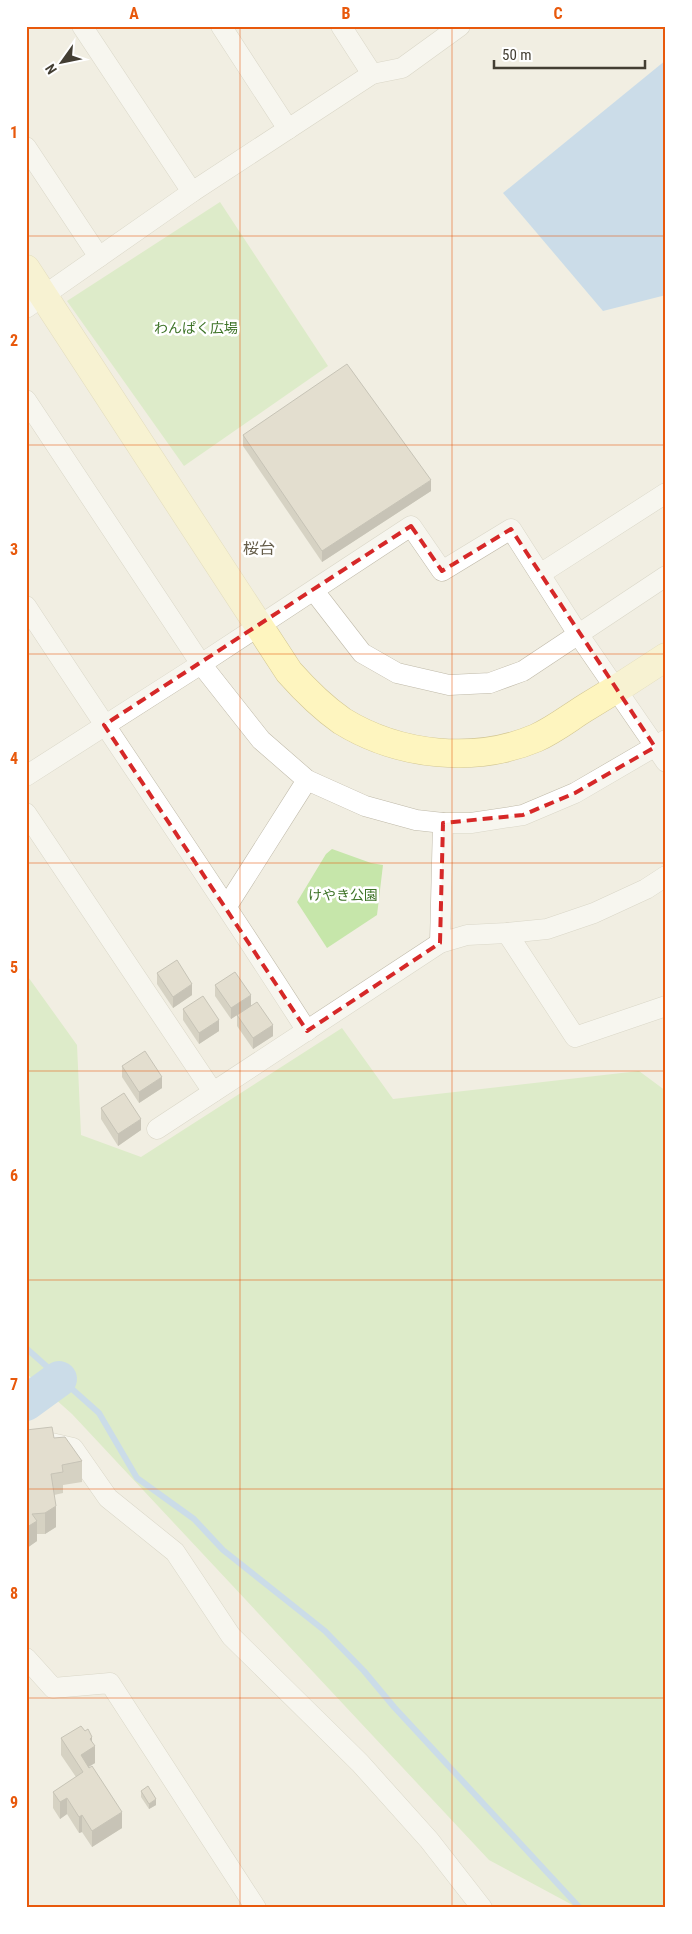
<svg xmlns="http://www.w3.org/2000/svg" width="692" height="1934" font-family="'Roboto Condensed','Noto Sans JP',sans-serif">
<rect width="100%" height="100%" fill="#f1eee2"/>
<g fill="#c6e6aa">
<path d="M220,202L328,366L184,466L67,301Z"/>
<path d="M332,849L371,863L383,865L377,915L327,948L297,902L326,854Z"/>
<path d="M26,974L77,1045L81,1135L141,1157L342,1028L393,1099L639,1071L666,1091V1908H578L489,1860L72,1414L26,1373Z"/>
</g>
<path fill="#9dc6ef" d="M666,60V295L603,311L503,193Z"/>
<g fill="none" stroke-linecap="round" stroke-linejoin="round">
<path stroke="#9dc6ef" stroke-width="6" d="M26,1348L99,1413L137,1478L194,1519L223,1550L325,1631L364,1671L394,1707L580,1908"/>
<path stroke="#9dc6ef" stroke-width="36" d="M26,1403L59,1379"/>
<defs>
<g id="street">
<path d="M82,26L192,192"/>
<path d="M221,26L288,129"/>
<path d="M341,26L372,74"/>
<path d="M26,147L99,257"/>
<path d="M26,308L192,192L372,74L402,68L460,26"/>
<path d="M26,400L201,664L261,740L307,780L365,806L416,820L443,823H471L523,815L575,793L666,740"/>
<path d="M540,574L666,493"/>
<path d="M314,591L362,653L397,673L449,685L490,683L523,671L666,576"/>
<path d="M26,606C119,748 216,888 307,1031"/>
<path d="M26,776L201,664L411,526L442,571L511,529L578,634L666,762"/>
<path d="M26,813L213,1092"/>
<path d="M227,906L307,780"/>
<path d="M507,933L575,1037L666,1006"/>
<path d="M440,943L443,823"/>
<path d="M157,1129L440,943L467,935L507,933L547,929L594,913L646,889L666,876"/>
<path d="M26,1441L38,1440L73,1448L108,1498L175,1552L231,1636L360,1763L429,1840L482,1908"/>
<path d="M26,1658L53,1688L110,1683L256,1908"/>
</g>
<path id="secondary" d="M26,269L289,672C305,690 322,707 342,721C399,756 475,764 536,738C554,730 569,718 585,708C612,692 639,675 666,657"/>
</defs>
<use href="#street" stroke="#bfb9a8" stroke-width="21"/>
<use href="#secondary" stroke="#d2c692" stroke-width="29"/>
<use href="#street" stroke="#fff" stroke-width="20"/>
<use href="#secondary" stroke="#fef5bf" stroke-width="28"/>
</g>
<g fill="#b5af9e">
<path d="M243,435L431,491L322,562L243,446Z"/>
<path d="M157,973L192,995L173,1008L157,984Z"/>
<path d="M215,985L251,1006L273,1036L253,1049L237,1026V1015L231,1019L215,996Z"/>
<path d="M183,1009L219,1031L199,1044L183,1020Z"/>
<path d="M122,1066L162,1088L139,1103L122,1077Z"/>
<path d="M101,1108L141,1130L118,1146L101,1119Z"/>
<path d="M26,1430L54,1438L82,1461V1482L63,1485V1493L54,1495L56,1527L45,1534H37V1541L27,1548Z"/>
<path d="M61,1738L92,1743L95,1763L89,1766L122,1828L92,1847L82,1832L79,1833L67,1814L60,1819L53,1808V1792L76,1777L61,1755Z"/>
<path d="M141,1791L156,1805L149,1809L141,1797Z"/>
</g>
<g fill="#948e81">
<path d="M431,480V491L322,562V551Z"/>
<path d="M192,984V995L173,1008V997Z"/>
<path d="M251,995V1006L231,1019V1008Z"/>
<path d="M219,1020V1031L199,1044V1033Z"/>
<path d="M273,1025V1036L253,1049V1038Z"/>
<path d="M162,1077V1088L139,1103V1092Z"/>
<path d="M141,1119V1130L118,1146V1134Z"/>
<path d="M56,1506V1527L45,1534V1513Z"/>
<path d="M37,1521V1541L27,1548V1527Z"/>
<path d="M92,1737V1748L95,1746V1763L82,1771L81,1755L90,1739Z"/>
<path d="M67,1798V1814L60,1819V1802Z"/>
<path d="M156,1799V1805L149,1809V1804Z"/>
<path d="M122,1812V1828L92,1847V1831Z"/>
<path d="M82,1815V1832L79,1833V1817Z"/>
</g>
<g fill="#d3cbb8" stroke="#948e81">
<path d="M347,364L431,480L322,551L243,435Z"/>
<path d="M177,960L192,984L173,997L157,973Z"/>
<path d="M235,972L251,995L231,1008L215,985Z"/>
<path d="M203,996L219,1020L199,1033L183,1009Z"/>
<path d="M257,1002L273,1025L253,1038L237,1015Z"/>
<path d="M145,1051L162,1077L139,1092L122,1066Z"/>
<path d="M124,1093L141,1119L118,1134L101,1108Z"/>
<path d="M52,1427L54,1438L65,1437L82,1461L62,1465L63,1472L51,1474L56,1506L45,1513L32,1514L37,1521L27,1527L26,1430Z"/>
<path d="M81,1726L85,1731L88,1729L92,1737L90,1739L95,1746L81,1755L89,1768L92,1766L122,1812L92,1831L82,1815L79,1817L67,1798L60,1802L53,1792L83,1772L61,1738Z"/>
<path d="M148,1786L156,1799L149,1804L141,1791Z"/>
</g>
<path d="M0 0H692V1934H0ZM411,526L442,571L511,529L655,747L575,793L523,815L443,823L440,943L307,1031L104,725Z" fill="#f1eee2" fill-opacity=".55" fill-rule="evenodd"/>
<path fill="none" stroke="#d62828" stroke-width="4" stroke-dasharray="10 6" stroke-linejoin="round" d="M411,526L442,571L511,529L655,747L575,793L523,815L443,823L440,943L307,1031L104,725Z"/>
<path fill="none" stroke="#e8590c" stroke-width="1" stroke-opacity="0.55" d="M240,26V1908M452,26V1908M26,236H666M26,445H666M26,654H666M26,863H666M26,1071H666M26,1280H666M26,1489H666M26,1698H666"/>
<g text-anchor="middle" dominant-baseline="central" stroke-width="5" stroke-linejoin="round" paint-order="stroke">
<g font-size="14" fill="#3d7327" stroke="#fff">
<text x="196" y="328">わんぱく広場</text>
<text x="343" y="895">けやき公園</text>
</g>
<g font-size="16" fill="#655d4a" stroke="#fff">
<text x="259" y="548">桜台</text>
</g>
</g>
<rect width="692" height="1934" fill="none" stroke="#ffffff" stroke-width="55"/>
<g transform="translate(62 62) rotate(237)" stroke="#ffffff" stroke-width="4" paint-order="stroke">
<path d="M0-4L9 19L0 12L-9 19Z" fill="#433e33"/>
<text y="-8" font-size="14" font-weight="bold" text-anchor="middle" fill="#433e33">N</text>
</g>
<path d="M494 60v8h151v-8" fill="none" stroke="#433e33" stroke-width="2.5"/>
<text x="502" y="60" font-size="15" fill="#433e33" stroke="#ffffff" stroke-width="4" paint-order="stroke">50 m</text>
<rect x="28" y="28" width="636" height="1878" fill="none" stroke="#e8590c" stroke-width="2"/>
<g font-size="16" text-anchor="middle" font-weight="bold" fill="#e8590c">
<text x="134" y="19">A</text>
<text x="346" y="19">B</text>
<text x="558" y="19">C</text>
<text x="14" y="138">1</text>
<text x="14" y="346">2</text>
<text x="14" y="555">3</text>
<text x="14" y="764">4</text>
<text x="14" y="973">5</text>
<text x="14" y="1181">6</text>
<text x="14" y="1390">7</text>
<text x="14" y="1599">8</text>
<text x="14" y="1808">9</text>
</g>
</svg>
